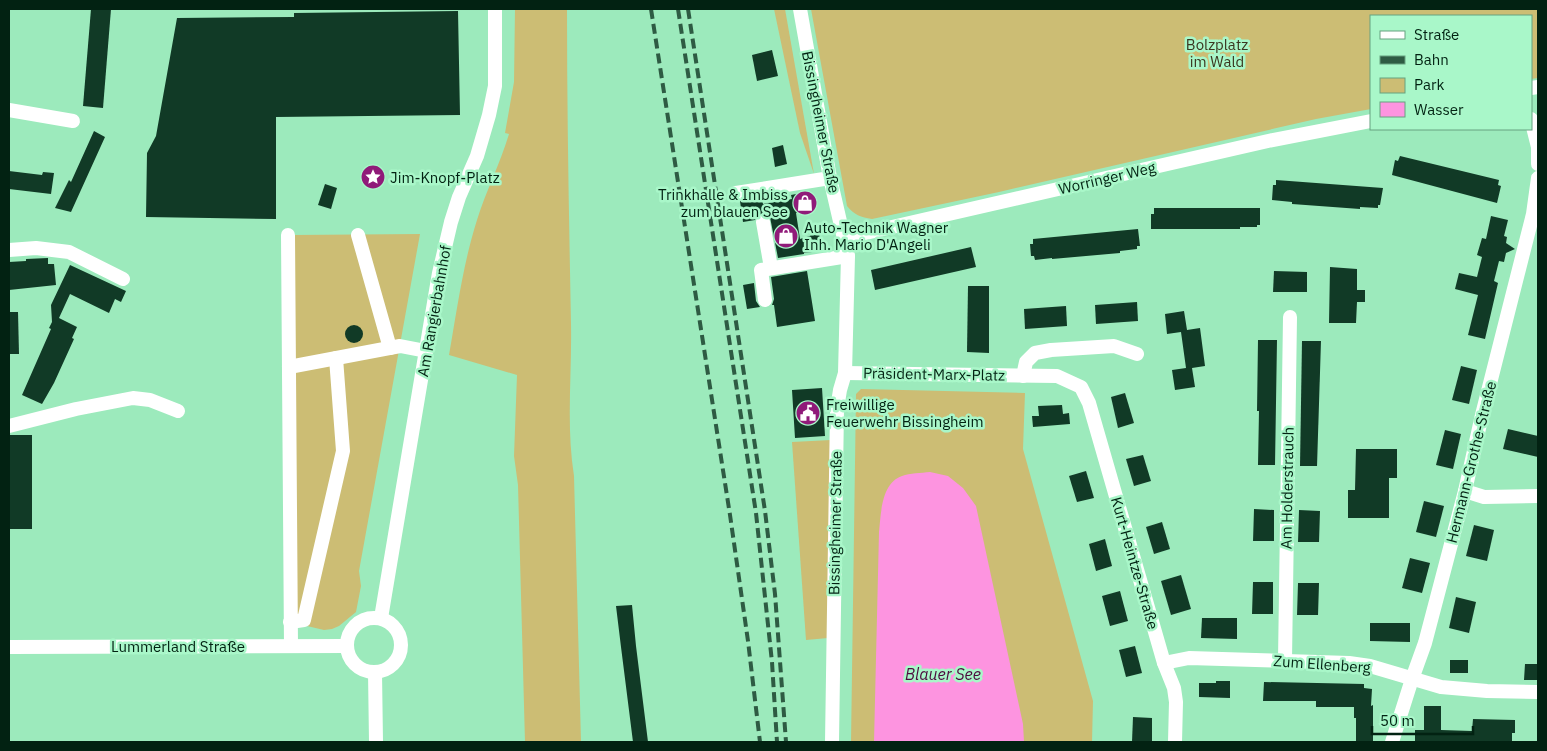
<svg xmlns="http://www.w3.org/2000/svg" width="1547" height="751" font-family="'IBM Plex Sans',sans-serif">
<rect width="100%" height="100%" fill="#9ceabc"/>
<g fill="#ccbd74">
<path d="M515,9H567C567,114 569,219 571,324C572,375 566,426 574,476L581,742H525L518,485L514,456L517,375L449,355C457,310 463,264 477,220C486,191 500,164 509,134L505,133L514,82Z"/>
<path d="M774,9H785L814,174L800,133Z"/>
<path d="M811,9H1538V78L1531,79V16H1371V109L1316,119L999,192L872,219C861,217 854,215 847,206Z"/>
<path d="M420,234L359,571L361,586L356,612L339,626L332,629L324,630L307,626H294L292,235Z"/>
<path d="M861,389L1025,393L1023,449L1093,701L1092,742H851L856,394Z"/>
<path d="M831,440L828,638L806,640L792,442Z"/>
</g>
<path fill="#fd94e0" d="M930,472L948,476L963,488L976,506L1023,724L1024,742H874L879,532C881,514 881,483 902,476C910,473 921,473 930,472Z"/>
<g fill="#113a26">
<path d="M91,9H111L103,108L83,106Z"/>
<path d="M458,11L460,115L276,117V219L146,217L147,153L156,136L177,18L294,17V13Z"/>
<path d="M772,50L778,76L757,81L752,55Z"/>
<path d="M94,131L105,137L71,212L55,208L69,180L71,182Z"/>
<path d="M783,145L787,164L775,167L772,148Z"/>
<path d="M1400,156L1499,180L1498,185L1501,186L1497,203L1392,175L1395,160L1398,161Z"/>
<path d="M9,171L42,175L43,172L54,173L51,194L9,189Z"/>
<path d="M1276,180L1383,188L1380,205H1378V208L1360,207V209L1292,204V202L1272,200L1273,185H1276Z"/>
<path d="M325,184L337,188L331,209L318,205Z"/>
<path d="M807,192L810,211L796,213L800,239L819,233L822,251L804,253V254L778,258L770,217L766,214H761L757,216L755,220L743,222L740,201L762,198L763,204L792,199L791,195Z"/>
<path d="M1154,208H1260V225H1257V227H1240V229H1151V214H1154Z"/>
<path d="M1491,216L1508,220L1504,236L1507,237L1506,243L1515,249L1506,253L1504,262L1499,261L1494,281L1498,283L1485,339L1468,335L1478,295L1455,289L1459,273L1477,277L1482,257L1477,255L1482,238L1486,239Z"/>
<path d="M1138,229L1140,246H1137V249L1120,251V253L1052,259V258L1035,260L1034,256H1031L1030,244H1033V239Z"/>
<path d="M971,247L976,267L875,290L871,270Z"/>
<path d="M48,258V264H54L56,285L9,290V262L26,261V259Z"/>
<path d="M70,265L126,291L121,302L115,299L109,313L70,294L59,318L77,327L72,338L74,339L54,383L42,404L22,395L51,329L49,328L52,322L51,305Z"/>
<path d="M1330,267L1357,269V290H1365V302H1357L1356,323H1329Z"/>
<path d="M807,271L815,321L777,327L774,305H772L774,299L771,277Z"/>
<path d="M1274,271L1307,272V292H1273Z"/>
<path d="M754,283L756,301L760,307L747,309L743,285Z"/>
<path d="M968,286H989V353L967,352Z"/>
<path d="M1137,302L1138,321L1096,324L1095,305Z"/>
<path d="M1066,306L1067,326L1025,329L1024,309Z"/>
<path d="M1184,311L1187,330L1200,328L1205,366L1192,368L1195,387L1175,390L1172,370L1186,368L1181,332L1167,334L1165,314Z"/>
<path d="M9,312H18L19,354H9Z"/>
<circle cx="354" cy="334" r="9"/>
<path d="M1258,340H1277L1275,465H1258L1259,411H1257Z"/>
<path d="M1302,341H1321L1317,466H1300Z"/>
<path d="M1461,366L1477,370L1469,404L1452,400Z"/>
<path d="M822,388L825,436L795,438L792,390Z"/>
<path d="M1125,393L1134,423L1118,428L1111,397Z"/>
<path d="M1062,405L1063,414L1069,413L1070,424L1033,427L1032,416H1039L1038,406Z"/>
<path d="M1508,429L1538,436V457L1503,449Z"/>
<path d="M1445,430L1461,434L1453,469L1436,465Z"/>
<rect x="9" y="435" width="23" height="94"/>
<path d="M1356,449H1397V478H1389V518H1348V490H1355Z"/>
<path d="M1143,455L1151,481L1134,486L1126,459Z"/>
<path d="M1086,471L1094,498L1077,502L1069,476Z"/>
<path d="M1424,501L1444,506L1436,537L1416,532Z"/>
<path d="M1254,509L1274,510V541H1253Z"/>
<path d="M1299,510L1320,511L1319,542H1298Z"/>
<path d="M1162,522L1170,549L1154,554L1146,527Z"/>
<path d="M1474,525L1494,530L1487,561L1466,556Z"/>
<path d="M1105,539L1112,566L1096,571L1089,544Z"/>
<path d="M1410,558L1430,563L1422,593L1402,588Z"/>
<path d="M1181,575L1191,609L1171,615L1161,581Z"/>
<path d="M1253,582H1273V614H1252Z"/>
<path d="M1298,583H1319L1318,615H1297Z"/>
<path d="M1120,591L1128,621L1110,626L1102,596Z"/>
<path d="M1456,597L1476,602L1469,633L1449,628Z"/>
<path d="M632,605L636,646L648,742H633L621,647L616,606Z"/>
<path d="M1202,618H1237V639L1201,638Z"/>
<path d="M1370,623H1410V642L1370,641Z"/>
<path d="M1135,646L1142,673L1126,677L1119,650Z"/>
<rect x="1450" y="660" width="18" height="13"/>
<path d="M1525,664H1538V680H1524Z"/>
<path d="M1216,681H1230V698L1199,697V683H1216Z"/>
<path d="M1264,682L1364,684V688L1372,689L1371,706L1373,705V742H1356V718H1354V707H1316V701H1263Z"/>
<path d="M1424,706H1441V730L1472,731L1473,719L1515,720V733H1512V742H1415V730H1424Z"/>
<path d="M1133,717L1152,718V742H1132Z"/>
</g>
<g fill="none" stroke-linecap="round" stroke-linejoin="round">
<g stroke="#fff" stroke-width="14">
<path d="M800,9L830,178L848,256L845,373L840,390L837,409L832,742"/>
<path d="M1531,88L1538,87"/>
<path d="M9,110L73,121"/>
<path d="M1531,119L1538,147V164"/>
<path d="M736,193L830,178"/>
<path d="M763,222L771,268"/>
<path d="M288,235L291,646"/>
<path d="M358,235L390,348"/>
<path d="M844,238L1268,141L1371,121"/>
<path d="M9,250L36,248L69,252L123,279"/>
<path d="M765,300L761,270L848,256"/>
<path d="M289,367L400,346L426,351"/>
<path d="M845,373L1057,376L1081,387L1089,403L1164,663L1174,688L1176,702L1175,742"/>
<path d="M1023,376L1026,362L1035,353L1051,350L1114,346L1137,354"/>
<path d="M9,426L76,409L133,398L150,400L178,411"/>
<path d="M1465,491L1484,497L1538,496"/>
<circle cx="374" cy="645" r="27"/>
<path d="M381,618L439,273L451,222L459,197L477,156L489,115L495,86V9"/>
<path d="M290,622L304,620L343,451L336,358"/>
<path d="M9,647L347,646"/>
<path d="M1285,660L1290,317"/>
<path d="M1164,663L1189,658L1349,663L1370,666L1441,687L1487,691L1538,692"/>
<path d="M375,672L376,742"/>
<path d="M1392,742L1412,679L1425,643L1465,491L1482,415L1533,214L1538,178"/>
</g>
<g stroke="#2e5b43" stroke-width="4" stroke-dasharray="10 5" stroke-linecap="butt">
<path d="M651,9L730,515L748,641L760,742"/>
<path d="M678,9L756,513L772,662L777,742"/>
<path d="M688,9L765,511L775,594L786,742"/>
</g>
</g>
<defs>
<symbol id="sight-disc" viewBox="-11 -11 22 22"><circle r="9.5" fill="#901a79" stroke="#a9f7c9"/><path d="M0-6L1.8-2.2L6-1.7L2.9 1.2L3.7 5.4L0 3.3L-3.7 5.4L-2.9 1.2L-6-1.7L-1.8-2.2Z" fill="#fff"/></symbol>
<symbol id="shop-disc" viewBox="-11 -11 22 22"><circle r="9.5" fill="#901a79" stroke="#a9f7c9"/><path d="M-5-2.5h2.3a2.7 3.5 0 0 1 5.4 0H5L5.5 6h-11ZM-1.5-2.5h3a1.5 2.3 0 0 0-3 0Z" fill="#fff"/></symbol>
<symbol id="civic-disc" viewBox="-11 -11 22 22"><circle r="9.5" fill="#901a79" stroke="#a9f7c9"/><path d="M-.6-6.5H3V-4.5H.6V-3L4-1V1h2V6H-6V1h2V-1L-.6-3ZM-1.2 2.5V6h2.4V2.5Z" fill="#fff"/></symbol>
</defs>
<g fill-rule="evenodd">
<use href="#sight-disc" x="359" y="163" width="28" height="28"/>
<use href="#shop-disc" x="791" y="189" width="28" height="28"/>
<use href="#shop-disc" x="772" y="222" width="28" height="28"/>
<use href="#civic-disc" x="794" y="399" width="28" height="28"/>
</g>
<g text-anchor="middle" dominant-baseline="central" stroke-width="5" stroke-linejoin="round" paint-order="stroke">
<g font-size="15" fill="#3b3720" stroke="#a9f7c9">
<text x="1217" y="44">Bolzplatz<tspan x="1217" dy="17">im Wald</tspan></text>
</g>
<g font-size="15" fill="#022212" stroke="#a9f7c9">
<text transform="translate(821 122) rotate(79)">Bissingheimer Straße</text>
<text transform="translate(1107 178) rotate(-13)">Worringer Weg</text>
<text transform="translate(434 311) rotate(-80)">Am Rangierbahnhof</text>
<text transform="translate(934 374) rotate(1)">Präsident-Marx-Platz</text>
<text transform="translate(1471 462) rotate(-76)">Hermann-Grothe-Straße</text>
<text transform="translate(1287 488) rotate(-89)">Am Holderstrauch</text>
<text transform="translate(835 523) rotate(-89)">Bissingheimer Straße</text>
<text transform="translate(1135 563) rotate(74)">Kurt-Heintze-Straße</text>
<text x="178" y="646">Lummerland Straße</text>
<text transform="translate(1322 664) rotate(4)">Zum Ellenberg</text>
</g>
<g font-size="15" fill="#022212" stroke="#a9f7c9" text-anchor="start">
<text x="390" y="177">Jim-Knopf-Platz</text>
<text x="788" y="194" text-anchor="end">Trinkhalle &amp; Imbiss<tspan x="788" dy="17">zum blauen See</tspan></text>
<text x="804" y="227">Auto-Technik Wagner<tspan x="804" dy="17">Inh. Mario D'Angeli</tspan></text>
<text x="826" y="404">Freiwillige<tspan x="826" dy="17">Feuerwehr Bissingheim</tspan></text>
</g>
<g font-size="16" font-style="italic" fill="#4c0b3e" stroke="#a9f7c9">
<text x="943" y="674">Blauer See</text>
</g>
</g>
<rect width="1547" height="751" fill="none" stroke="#022212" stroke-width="20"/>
<rect x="1370" y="15" width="162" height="115" fill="#a9f7c9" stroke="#66a280"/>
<rect x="1380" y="31" width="25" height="8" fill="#ffffff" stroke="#66a280"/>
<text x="1414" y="40" font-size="15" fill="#022212">Straße</text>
<rect x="1380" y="56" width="25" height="8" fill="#2e5b43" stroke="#66a280"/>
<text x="1414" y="65" font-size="15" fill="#022212">Bahn</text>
<rect x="1380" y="78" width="25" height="15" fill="#ccbd74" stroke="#66a280"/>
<text x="1414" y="90" font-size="15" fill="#022212">Park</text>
<rect x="1380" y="102" width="25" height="15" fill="#fd94e0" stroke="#66a280"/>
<text x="1414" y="115" font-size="15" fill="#022212">Wasser</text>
<path d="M1372 726v8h101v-8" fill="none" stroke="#022212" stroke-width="2.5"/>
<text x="1380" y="726" font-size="15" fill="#022212" stroke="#a9f7c9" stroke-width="4" paint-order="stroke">50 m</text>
</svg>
